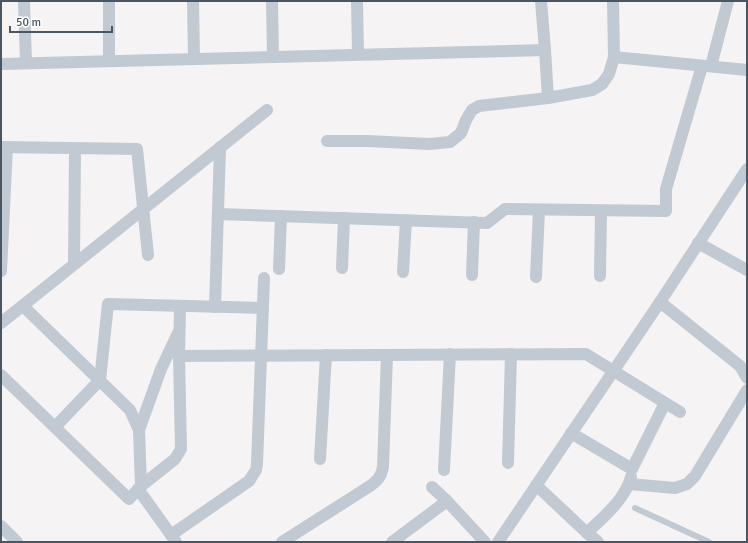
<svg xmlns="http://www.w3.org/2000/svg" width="748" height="543" font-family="Signika,sans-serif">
<rect width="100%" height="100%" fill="#f5f3f3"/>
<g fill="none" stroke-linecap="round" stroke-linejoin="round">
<path stroke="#c1cad2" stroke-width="6" d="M635,508L709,542"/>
<g stroke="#c1cad2" stroke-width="12">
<path d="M24,1L26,63"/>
<path d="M193,1L194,59"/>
<path d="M272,1L273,57"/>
<path d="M357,1L358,54"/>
<path d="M541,1L545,50L548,98"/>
<path d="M614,57L747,70"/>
<path d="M109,61V1"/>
<path d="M1,64L545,50"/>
<path d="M711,66L728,1"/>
<path d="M327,141H367L429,144L450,142L461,133L466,120L472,110L479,106L548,98L592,90L602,84L609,74L614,57L613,1"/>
<path d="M1,147L137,149L148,255"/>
<path d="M218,214L487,223L505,209L666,211V189L702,66"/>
<path d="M698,243L747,270"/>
<path d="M74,264L75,149"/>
<path d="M342,268L344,218"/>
<path d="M279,269L281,216"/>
<path d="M1,271L7,147"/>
<path d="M403,272L406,220"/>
<path d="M472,275L474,222"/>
<path d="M600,276L601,211"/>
<path d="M536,277L539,210"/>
<path d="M660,302L740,366L747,378"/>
<path d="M215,307L220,147"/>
<path d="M1,323L267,110"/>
<path d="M179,356L586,354L680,412"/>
<path d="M1,375L129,499L141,486L139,430L130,410L23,306"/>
<path d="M55,427L100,380L108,304L263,308"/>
<path d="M139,430L161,369L178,333"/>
<path d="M571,433L632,469L665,403"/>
<path d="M320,459L326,355"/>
<path d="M508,463L511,354"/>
<path d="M444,470L450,354"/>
<path d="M629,484L675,488L687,484L695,476L747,390"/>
<path d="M536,485L587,533L598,542"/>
<path d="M141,486L175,459L181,449L179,356L180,306"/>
<path d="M432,487L447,501L485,542"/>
<path d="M138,489L176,542"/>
<path d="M1,526L17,542"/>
<path d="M587,533C603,517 625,500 631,477"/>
<path d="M171,535L249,481L256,470L257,464L264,278"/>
<path d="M282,542L370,486C378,480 381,477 383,467L387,355"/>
<path d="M392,542L447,501"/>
<path d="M498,542L660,302L747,169"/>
</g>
</g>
<rect width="748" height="543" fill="none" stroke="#4a5661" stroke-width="4"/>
<path d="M10 26v6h102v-6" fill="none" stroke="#4a5661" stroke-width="2"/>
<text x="16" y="26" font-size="12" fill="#4a5661" stroke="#ffffff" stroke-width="3" paint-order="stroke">50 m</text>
</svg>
